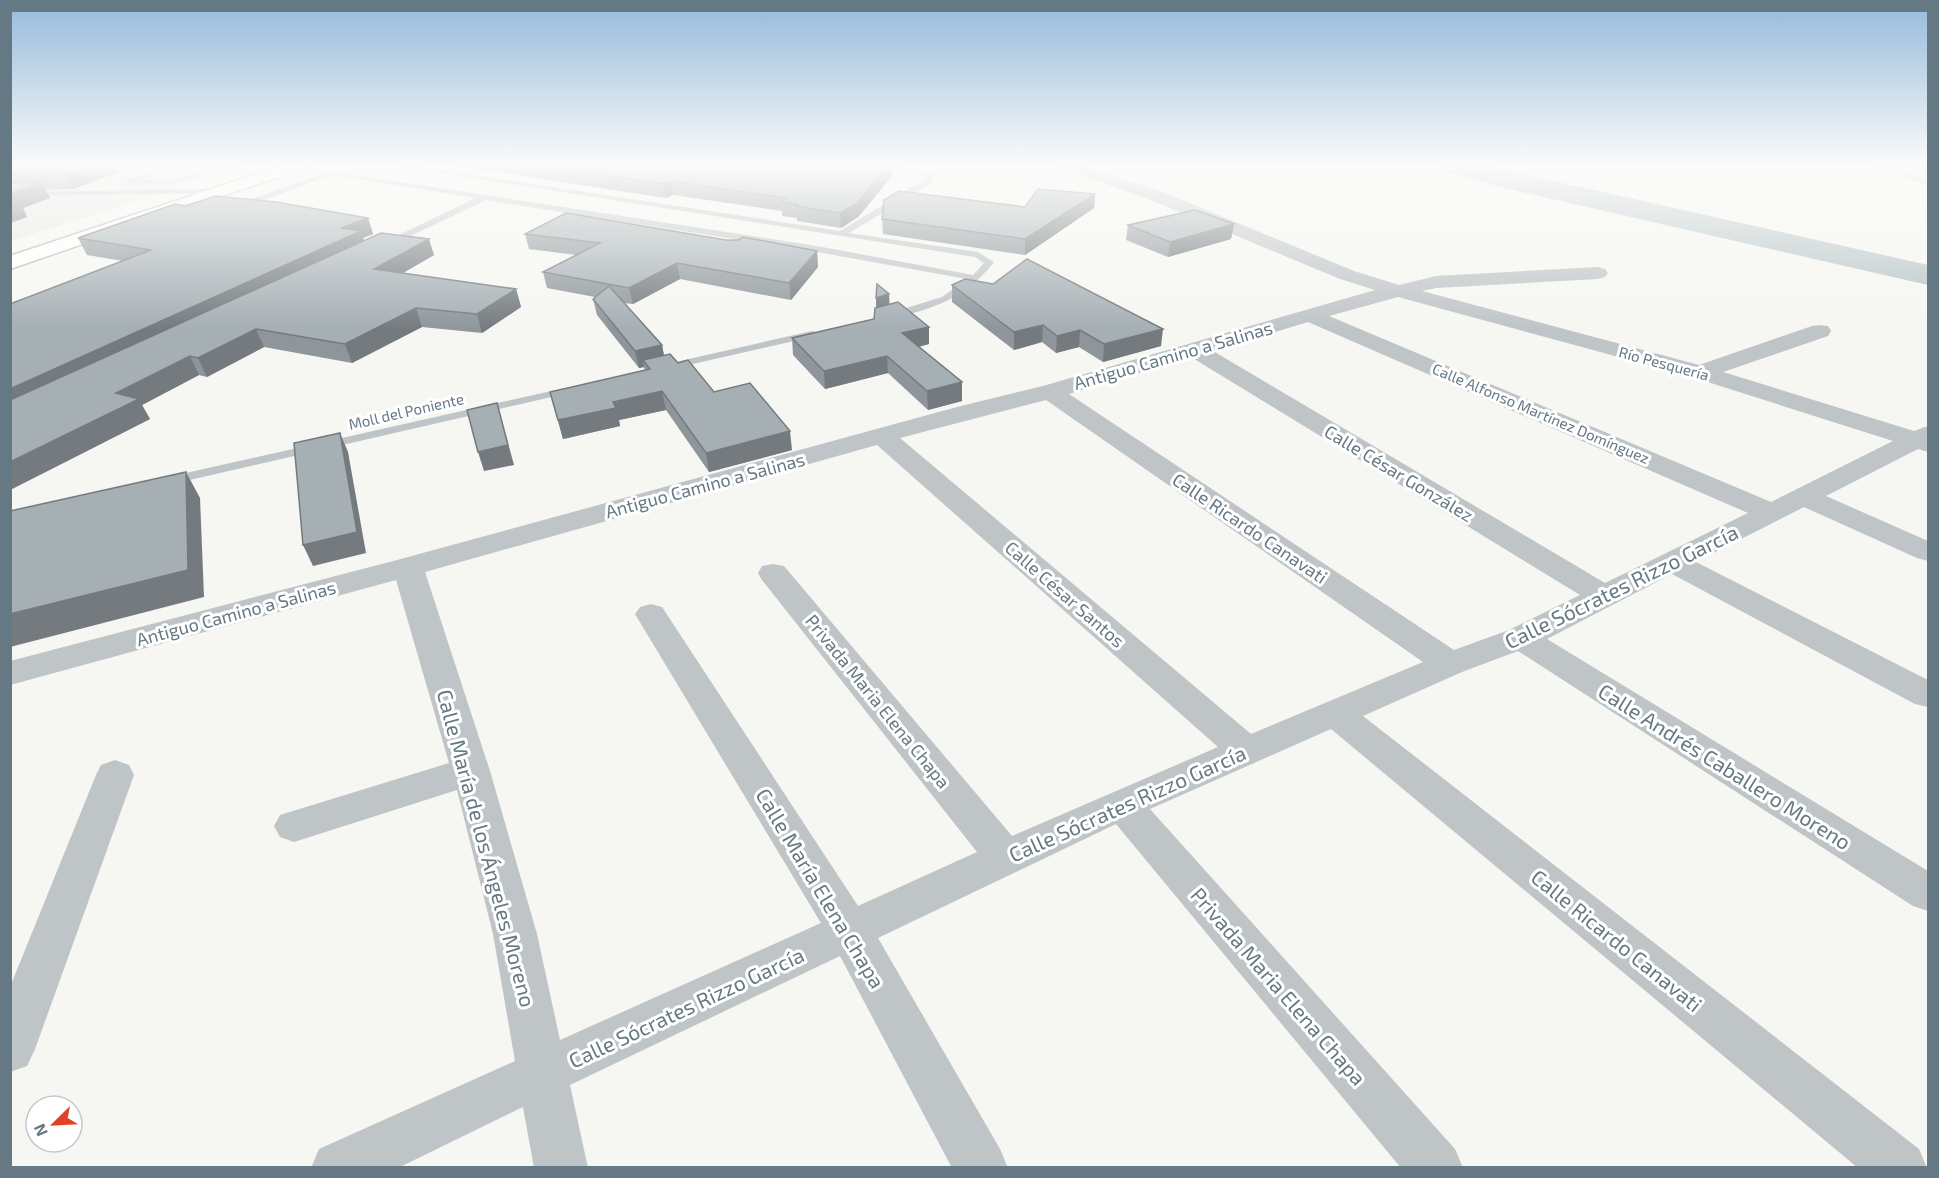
<svg xmlns="http://www.w3.org/2000/svg" width="1939" height="1178" font-family="'Exo 2',sans-serif">
<rect width="100%" height="100%" fill="#f6f6f2"/>
<path fill="#e7e7e6" d="M11,165H247L11,241Z"/>
<path fill="#d6dbd2" d="M1876,165H1928V183Z"/>
<g fill="none" stroke-linecap="round" stroke-linejoin="round">
<path fill="#b6c4c7" fill-rule="evenodd" d="M1439,165H1482L1928,265V285L1504,188L1442,171Z"/>
<defs>
<path id="primary" d="M283,165H307L305,168L10,269V256Z"/>
</defs>
<use href="#primary" stroke="#b0b6b9" stroke-width="3"/>
<g fill="#bfc4c7" fill-rule="evenodd">
<path d="M123,165H135L97,176L93,174Z"/>
<path d="M169,165H180L141,179L173,180L222,165H233L173,184L128,183L124,181Z"/>
<path d="M290,165L817,246L973,275L984,263L975,257L391,165H409L840,231L927,178L919,173L868,165L921,169L934,175L932,183L849,233L978,252L994,262C966,298 935,308 891,319L887,318V314L942,297L967,279L817,252L486,200L385,248L382,247V243L476,198L331,175L243,208H237V204L322,174L290,169Z"/>
<path d="M1872,165H1883L1928,181V185Z"/>
<path d="M1911,165L1928,168V172L1912,167Z"/>
<path d="M224,189L225,191L221,193L10,196V192Z"/>
<path d="M812,331L816,332V336L671,369L666,366L671,363Z"/>
<path d="M569,387L573,388V392L168,485L161,481L168,477Z"/>
</g>
<g fill="#bfc4c7" fill-rule="evenodd">
<path d="M1058,165H1081L1165,193L1354,271L1399,285L1436,276L1598,267L1605,269L1608,273L1605,277L1598,279L1436,288L1422,291L1699,365L1812,326L1820,325L1828,326L1831,331L1828,336L1723,372L1914,431L1928,426V452L1918,449L1826,496L1928,541V561L1917,558L1804,507L1696,562L1928,680V707L1915,704L1672,574L1547,639L1928,871V911L1913,906L1518,651L1462,672L1363,716L1919,1149L1927,1168H1858L1331,729L1150,809L1455,1149L1463,1168H1401L1116,824L878,938L1000,1149L1008,1168H952L840,956L570,1085L588,1168H534L523,1107L398,1168H311L319,1149L515,1061L493,934L457,790L294,842L280,837L274,826L280,815L449,763L396,580L10,685V661L397,560L957,407L1043,386L1375,290L1340,279L1153,201L1061,168ZM1398,297L1692,377L1893,441L1771,502L1329,316ZM1308,322L1748,513L1605,583L1213,351ZM1191,357L1580,595L1509,630L1454,650L1069,394ZM1046,400L1423,662L1251,734L900,438ZM877,445L1218,747L1012,836L784,566L773,564L762,566L758,573L762,580L977,852L858,906L662,607L651,604L640,607L635,614L821,923L560,1040L537,934L490,771L425,572Z"/>
<path d="M115,760L129,765L134,775L35,1049L27,1066L10,1072V987L96,775L101,765Z"/>
</g>
<use href="#primary" fill="#fff" fill-rule="evenodd"/>
</g>
<g fill="#8e969b">
<path d="M10,165L118,172L73,189L46,190L50,198L23,208L27,217L10,223Z"/>
<path d="M452,165H891L892,176L858,217L841,228L797,221V218L782,216V211L673,195L666,198Z"/>
<path d="M1095,194L1094,208L1025,255L883,234L882,219L1025,207Z"/>
<path d="M185,206L368,218L373,234L363,238L364,241L434,255L403,273L516,289L521,307L482,333L422,327L352,363L264,347L207,377L199,375L142,405L150,419L10,490V304L123,261L87,255L78,238Z"/>
<path d="M1234,224L1231,239L1168,257L1126,240L1128,225Z"/>
<path d="M525,234L726,240L817,251L818,267L791,300L680,279L633,304L624,303L662,345L664,355L678,363L714,392L792,450L709,472L666,410L619,420L620,426L563,439L550,392L645,371L644,367L639,368L597,315L593,299L595,297L547,288L543,272L576,255L529,249Z"/>
<path d="M952,285L1161,346L1103,362L1079,347L1056,353L1042,342L1014,350L952,302Z"/>
<path d="M889,294V304L929,344L919,347L962,401L928,410L888,373L825,389L793,355L792,338L874,319L876,308V298Z"/>
</g>
<g fill="#747a7e">
<path d="M38,165H115L118,172L73,189L65,174L23,175L21,171L23,168Z"/>
<path d="M889,165H891L892,176L858,217L841,228L840,213Z"/>
<path d="M671,181L673,195L666,198L664,184Z"/>
<path d="M42,183L50,198L23,208L27,217L10,223V194Z"/>
<path d="M1095,194L1094,208L1025,255V239Z"/>
<path d="M368,218L373,234L363,238L366,247L10,414V389L341,228Z"/>
<path d="M1234,224L1231,239L1168,257L1170,242Z"/>
<path d="M429,239L434,255L380,286L374,269Z"/>
<path d="M817,251L818,267L791,300L789,283Z"/>
<path d="M677,263L680,279L633,304L629,288Z"/>
<path d="M516,289L521,307L482,333L477,314Z"/>
<path d="M889,294L890,311L877,314L876,298Z"/>
<path d="M416,308L422,327L352,363L345,344Z"/>
<path d="M1043,325L1042,342L1014,350V332Z"/>
<path d="M929,327V344L903,350L902,333Z"/>
<path d="M256,329L264,347L207,377L198,358Z"/>
<path d="M1163,329L1161,346L1103,362L1104,344Z"/>
<path d="M1080,330L1079,347L1056,353L1057,336Z"/>
<path d="M662,345L665,362L643,360L644,367L639,368L635,351Z"/>
<path d="M190,356L199,375L142,405L150,419L10,490V462L116,393Z"/>
<path d="M887,356L888,373L825,389L824,371Z"/>
<path d="M962,382V401L928,410L927,391Z"/>
<path d="M662,391L666,410L619,420L620,426L563,439L558,420L613,402Z"/>
<path d="M497,403L514,465L484,471L478,452Z"/>
<path d="M790,431L792,450L709,472L706,453Z"/>
<path d="M340,433L348,452L366,553L313,566L303,545Z"/>
<path d="M186,472L200,498L204,597L10,647V614Z"/>
</g>
<g fill="#a5afb4" stroke="#747a7e" stroke-width="1.5">
<path d="M10,165H38L23,168L21,171L27,174L60,170L79,165H90L65,174L10,175Z"/>
<path d="M535,165H889L857,203L840,213L795,206L799,205L781,201L786,198L671,181L664,184Z"/>
<path d="M10,183H42L10,194Z"/>
<path d="M1038,189L1095,194L1025,239L882,219L884,200L899,191L1025,207Z"/>
<path d="M216,196L276,202L368,218L341,228L361,231L10,389V304L151,250L78,238L175,204L185,206Z"/>
<path d="M10,201H19L10,204Z"/>
<path d="M1195,210L1234,224L1170,242L1128,225Z"/>
<path d="M566,213L726,240H738L743,237L817,251L789,283L677,263L629,288L543,272L600,243L525,234Z"/>
<path d="M381,233L429,239L374,269L516,289L477,314L416,308L345,344L256,329L198,358L190,356L116,393L139,399L10,462V400Z"/>
<path d="M1027,259L1163,329L1104,344L1080,330L1057,336L1043,325L1014,332L952,285L965,279L993,284Z"/>
<path d="M877,284L889,294L876,298Z"/>
<path d="M609,286L662,345L635,351L593,299Z"/>
<path d="M898,302L929,327L902,333L962,382L927,391L887,356L824,371L792,338L874,319L875,308Z"/>
<path d="M670,354L678,363L688,360L714,392L750,383L790,431L706,453L662,391L613,402L616,408L558,420L550,392L650,369L643,360Z"/>
<path d="M497,403L508,445L478,452L467,410Z"/>
<path d="M340,433L357,532L303,545L294,443Z"/>
<path d="M186,472L188,570L10,614V511Z"/>
</g>
<linearGradient id="sky" x2="0" y2="1"><stop stop-color="#94badb"/><stop offset="0.5" stop-color="#fbfbf9"/><stop offset="1" stop-color="#fbfbf9" stop-opacity="0"/></linearGradient>
<rect width="1939" height="330" fill="url(#sky)"/>
<g text-anchor="middle" dominant-baseline="central" stroke-width="6" stroke-linejoin="round" paint-order="stroke">
<g font-size="15" fill="#657984" stroke="#fff">
<text transform="translate(1664 363) rotate(15)">Río Pesquería</text>
<text transform="translate(406 411) rotate(-13)">Moll del Poniente</text>
<text transform="translate(1541 413) rotate(23)">Calle Alfonso Martínez Domínguez</text>
</g>
<g font-size="18" fill="#657984" stroke="#fff">
<text transform="translate(1173 355) rotate(-16)">Antiguo Camino a Salinas</text>
<text transform="translate(1399 473) rotate(31)">Calle César González</text>
<text transform="translate(705 485) rotate(-15)">Antiguo Camino a Salinas</text>
<text transform="translate(1250 528) rotate(34)">Calle Ricardo Canavati</text>
<text transform="translate(1065 594) rotate(41)">Calle César Santos</text>
<text transform="translate(236 613) rotate(-15)">Antiguo Camino a Salinas</text>
<text transform="translate(878 701) rotate(51)">Privada Maria Elena Chapa</text>
</g>
<g font-size="21" fill="#657984" stroke="#fff">
<text transform="translate(1621 586) rotate(-26)">Calle Sócrates Rizzo García</text>
<text transform="translate(1725 766) rotate(32)">Calle Andrés Caballero Moreno</text>
<text transform="translate(1127 803) rotate(-24)">Calle Sócrates Rizzo García</text>
<text transform="translate(487 848) rotate(75)">Calle María de los Ángeles Moreno</text>
<text transform="translate(821 888) rotate(59)">Calle María Elena Chapa</text>
<text transform="translate(1617 940) rotate(39)">Calle Ricardo Canavati</text>
<text transform="translate(1279 986) rotate(49)">Privada Maria Elena Chapa</text>
<text transform="translate(686 1007) rotate(-25)">Calle Sócrates Rizzo García</text>
</g>
</g>
<rect width="1939" height="1178" fill="none" stroke="#657984" stroke-width="24"/>
<g transform="translate(54 1124) rotate(246)"><circle r="28" fill="#ffffff" stroke="#c1c9ce" stroke-width="1.5"/>
<path d="M0-4.5L10 22L0 15L-10 22Z" fill="#e34126"/>
<text y="-9" font-size="16" font-weight="bold" text-anchor="middle" fill="#657984">N</text>
</g>
</svg>
